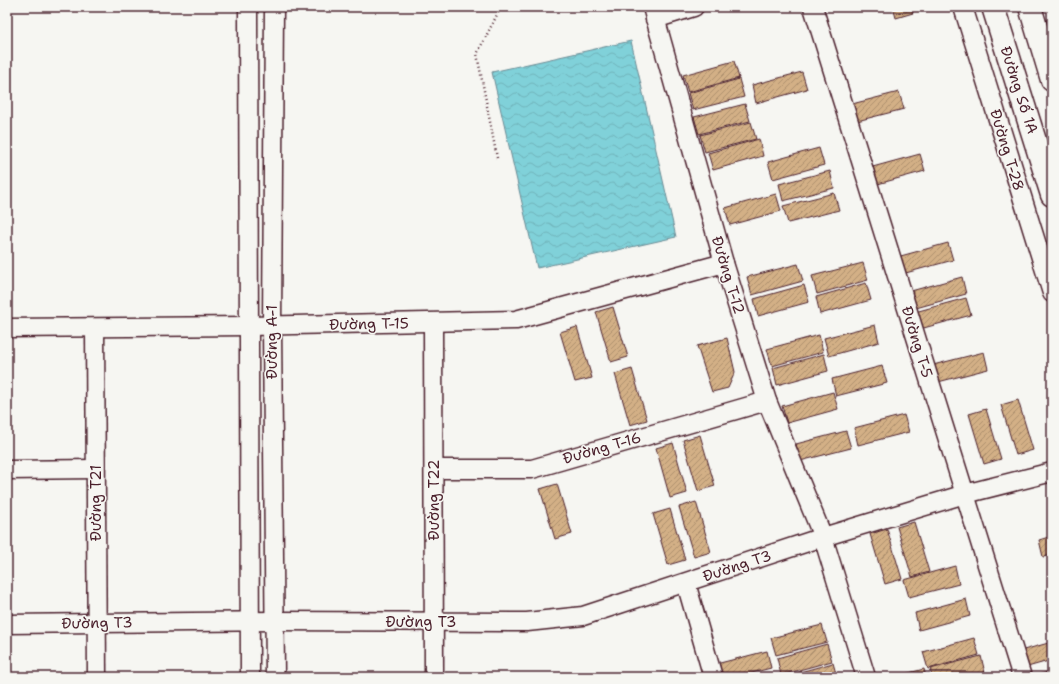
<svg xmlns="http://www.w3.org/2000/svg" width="1059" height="684" font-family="'Shantell Sans',sans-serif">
<defs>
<pattern id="water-waves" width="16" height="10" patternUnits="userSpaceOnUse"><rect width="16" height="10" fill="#80d1d9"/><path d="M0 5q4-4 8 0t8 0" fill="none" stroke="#70b3ba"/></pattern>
<pattern id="building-hatch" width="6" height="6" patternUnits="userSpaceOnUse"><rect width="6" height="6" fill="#d3b086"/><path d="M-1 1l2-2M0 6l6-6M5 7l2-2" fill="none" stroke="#ad8f6e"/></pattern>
</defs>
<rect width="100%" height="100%" fill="#f6f6f2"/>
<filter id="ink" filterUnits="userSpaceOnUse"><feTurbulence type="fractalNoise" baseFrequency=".025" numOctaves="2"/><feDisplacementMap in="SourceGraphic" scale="8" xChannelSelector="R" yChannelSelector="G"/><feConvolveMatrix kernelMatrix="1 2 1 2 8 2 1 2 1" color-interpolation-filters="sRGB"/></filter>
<g filter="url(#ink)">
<path fill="url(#water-waves)" stroke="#6a8a93" d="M631,41L676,237L537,268L492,72Z"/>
<g fill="url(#building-hatch)" stroke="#4a1f2b">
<path d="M893,7H911L913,13L896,18Z"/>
<path d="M734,61L739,78L688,92L683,75Z"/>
<path d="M802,72L807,89L756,103L752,85Z"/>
<path d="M739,79L744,97L693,110L688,93Z"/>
<path d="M899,92L904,109L853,122L848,105Z"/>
<path d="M745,104L750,121L699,134L694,117Z"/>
<path d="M751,122L756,139L705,152L700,135Z"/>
<path d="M759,139L763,156L713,170L708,153Z"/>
<path d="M819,148L824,165L773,179L768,162Z"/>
<path d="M920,154L925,171L874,185L869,168Z"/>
<path d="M830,171L834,188L783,201L779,184Z"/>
<path d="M834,193L839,210L788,223L783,206Z"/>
<path d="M776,194L781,211L730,225L725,208Z"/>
<path d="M948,243L953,260L902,274L897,257Z"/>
<path d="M863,263L868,280L817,294L812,276Z"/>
<path d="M798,264L803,281L752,295L747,277Z"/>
<path d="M962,277L966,294L916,308L911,291Z"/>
<path d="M866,283L871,300L820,314L816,297Z"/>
<path d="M804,285L809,302L758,316L754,299Z"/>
<path d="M966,298L971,315L920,329L915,312Z"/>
<path d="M613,307L628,357L611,362L596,312Z"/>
<path d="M875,325L879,342L829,356L824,338Z"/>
<path d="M577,327L592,378L575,382L560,332Z"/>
<path d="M819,335L823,352L772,366L767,349Z"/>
<path d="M727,338L735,372L728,388L712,392L697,346Z"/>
<path d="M984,352L988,369L938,382L933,365Z"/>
<path d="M824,354L828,371L777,385L773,368Z"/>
<path d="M882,366L887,383L836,396L832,379Z"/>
<path d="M632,369L647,420L630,425L615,374Z"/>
<path d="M833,392L838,409L787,423L782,406Z"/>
<path d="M1018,400L1033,450L1016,455L1001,405Z"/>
<path d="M986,409L1001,459L984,464L969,414Z"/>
<path d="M904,415L909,432L858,445L854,428Z"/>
<path d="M846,431L851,448L800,461L796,444Z"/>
<path d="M700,435L715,486L698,491L683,440Z"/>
<path d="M673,443L687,493L670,498L656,448Z"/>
<path d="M557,484L572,534L555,539L540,489Z"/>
<path d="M696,502L711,552L694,557L679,507Z"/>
<path d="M670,509L685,560L668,565L653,514Z"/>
<path d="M914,522L929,572L912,577L897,527Z"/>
<path d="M887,529L902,579L885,584L870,534Z"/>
<path d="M1052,536V555L1043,557L1039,540Z"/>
<path d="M955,566L959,584L909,597L904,580Z"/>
<path d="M966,599L970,616L919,630L915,613Z"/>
<path d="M822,625L827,642L776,655L771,638Z"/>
<path d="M974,638L979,655L928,669L923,652Z"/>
<path d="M1052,642V660L1024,668L1020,651Z"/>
<path d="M827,644L832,661L781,675L777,658Z"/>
<path d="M767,651L771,668L736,677H720L716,664Z"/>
<path d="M981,656L985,673L970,677H932L930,669Z"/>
<path d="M833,663L837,677H782Z"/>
<path d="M924,669L926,677H893Z"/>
<path d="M1052,671V677H1030Z"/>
</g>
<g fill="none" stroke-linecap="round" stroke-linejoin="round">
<defs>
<g id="minor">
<path d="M248,7L250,677"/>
<path d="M274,7L272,326L275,677"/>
<path d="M652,7L724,263L767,401L823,537L866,677"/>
<path d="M813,7L1022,677"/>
<path d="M963,7L1052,293"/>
<path d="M655,19L694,7"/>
<path d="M433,323L434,677"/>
<path d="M7,328L250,326L516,320L724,263"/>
<path d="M95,328L97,677"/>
<path d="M434,469H532L767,401"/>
<path d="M7,470L95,469"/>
<path d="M686,583L713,677"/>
<path d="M7,624L274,621L527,622L583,616L823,537L965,494L1052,472"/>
</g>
<g id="tertiary">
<path d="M993,7L1052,195"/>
<path d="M1030,7L1052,80"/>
</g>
</defs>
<use href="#minor" stroke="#4a1f2b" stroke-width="21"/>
<use href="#tertiary" stroke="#4a1f2b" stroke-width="25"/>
<path stroke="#4a1f2b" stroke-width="2.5" stroke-dasharray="1 3" stroke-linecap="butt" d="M497,158L477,54L501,7"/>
<use href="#minor" stroke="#f6f6f2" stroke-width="18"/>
<use href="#tertiary" stroke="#f6f6f2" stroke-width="22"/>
</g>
</g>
<g text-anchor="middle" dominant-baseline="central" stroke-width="3" stroke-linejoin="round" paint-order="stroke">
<g font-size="15" fill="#4a1f2b" stroke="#f6f6f2">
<text transform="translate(1019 90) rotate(72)">Đường Số 1A</text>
<text transform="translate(1007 150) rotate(73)">Đường T-28</text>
<text transform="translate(728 275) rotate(73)">Đường T-12</text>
<text transform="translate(369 324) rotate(-1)">Đường T-15</text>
<text transform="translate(272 342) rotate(-90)">Đường A-1</text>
<text transform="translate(917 342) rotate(73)">Đường T-5</text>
<text transform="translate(602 448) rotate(-16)">Đường T-16</text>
<text transform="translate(434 500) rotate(-90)">Đường T22</text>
<text transform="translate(96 503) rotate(-90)">Đường T21</text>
<text transform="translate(737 566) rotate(-18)">Đường T3</text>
<text x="421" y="622">Đường T3</text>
<text transform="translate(97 623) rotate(-1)">Đường T3</text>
</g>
</g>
<rect width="1059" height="684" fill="none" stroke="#f6f6f2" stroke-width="24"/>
<rect x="12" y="12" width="1035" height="660" fill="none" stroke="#4a1f2b" stroke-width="1.5" filter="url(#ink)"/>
</svg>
